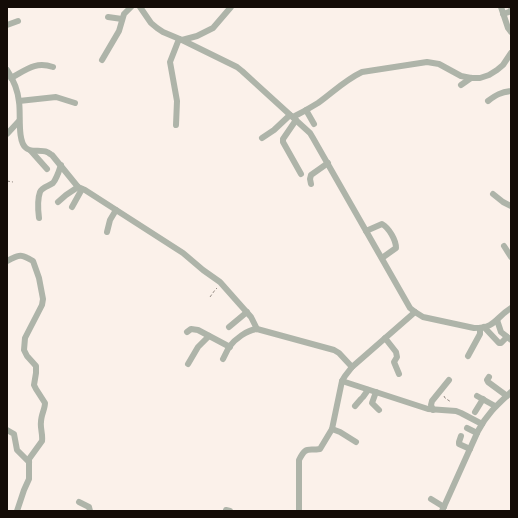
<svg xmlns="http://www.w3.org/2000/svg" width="518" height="518" font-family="'PT Sans',sans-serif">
<rect width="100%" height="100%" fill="#fbf1ea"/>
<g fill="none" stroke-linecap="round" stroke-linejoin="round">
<g stroke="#968d86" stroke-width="1" stroke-dasharray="3 2" stroke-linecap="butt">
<path d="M7,181L13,182"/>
<path d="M210,297L215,290L217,288"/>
<path d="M444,396L445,398L451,402"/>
</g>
<g stroke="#aeb4a9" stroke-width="6">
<path d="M140,7L151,23L157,28L163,32L182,40L237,67L242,71L310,133L313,138L410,308L415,312L423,317L474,328C496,328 495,318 511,308"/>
<path d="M501,7L508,28L511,32"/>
<path d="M503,14L509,12L511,10"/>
<path d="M108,17L122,19"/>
<path d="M7,25L18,21"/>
<path d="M182,40L197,36L213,28L231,7"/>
<path d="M102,60L119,31L124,14L131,7"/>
<path d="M7,70C13,79 18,92 19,102C21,113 17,141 26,148C31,153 40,149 47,152C48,152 51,155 52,155L78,187L85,190L183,253L203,270L220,282L251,317L257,329"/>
<path d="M11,78C26,70 35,61 53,67"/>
<path d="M461,85L471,78"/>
<path d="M19,101L56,97L75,103"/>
<path d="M488,101C496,95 501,92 511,91"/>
<path d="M306,110L314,124"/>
<path d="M293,117C301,113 310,108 318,103C332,93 345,80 362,72L427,62L439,64L461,76L471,78H480L489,75L497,70L503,65L511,53"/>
<path d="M296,120L283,139V142L301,174"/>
<path d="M176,125L177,101L170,62L179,39"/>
<path d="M7,134L19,121"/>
<path d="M262,138L274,130L290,115"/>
<path d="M31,151L47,169"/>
<path d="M311,184L310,179L311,175L328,163"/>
<path d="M493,194L503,202L511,206"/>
<path d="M58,202L66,195L78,187"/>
<path d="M72,207L82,189"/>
<path d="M39,218C38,210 37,200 40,192C42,187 49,186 53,183C57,178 59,171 61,165"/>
<path d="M366,231L382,224C389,228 396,240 396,248L382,258"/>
<path d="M107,232L110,220L116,210"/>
<path d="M504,246L511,257"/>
<path d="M7,261C20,254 21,254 33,261L39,278L43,299L42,305L25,338L24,350L27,356L36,366V373L34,385L36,389L45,403C45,409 41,415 41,422C40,428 43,434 42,441L29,459V479L24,490L17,511"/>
<path d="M497,320L501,332L511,340"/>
<path d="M229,327L247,312"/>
<path d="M484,327L499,343H501L507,337"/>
<path d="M187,332L191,329L198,330L230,347"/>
<path d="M385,338L396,352L397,357L394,362L399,374"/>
<path d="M468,356L480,334V328"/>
<path d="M223,359C225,355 227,351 229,347C235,339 247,330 257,329L334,350L339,353L352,367"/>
<path d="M188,364L198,347L209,336"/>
<path d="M489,377L487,380L488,382L507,396"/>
<path d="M342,381L428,409L456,411L461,413L482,424"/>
<path d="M376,392L372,403L379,410"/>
<path d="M477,396L495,406"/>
<path d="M355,406L361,399L363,397L368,390"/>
<path d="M433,410L431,405L432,401L449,380"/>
<path d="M475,412L483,399"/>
<path d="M467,428L477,433"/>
<path d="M332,429L340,432L356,442"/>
<path d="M7,430L14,434L17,450L29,462"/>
<path d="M461,436L459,442V444L470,449"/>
<path d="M431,499L444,507"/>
<path d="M79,502L89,507L90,511"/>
<path d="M226,510L230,511"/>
<path d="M299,511V460C306,446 307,451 320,449L332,429L342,381L345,376L352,367L415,312"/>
<path d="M442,511L478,431C487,414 497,405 511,392"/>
</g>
</g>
<rect width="518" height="518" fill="none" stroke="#140c07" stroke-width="16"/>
</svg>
